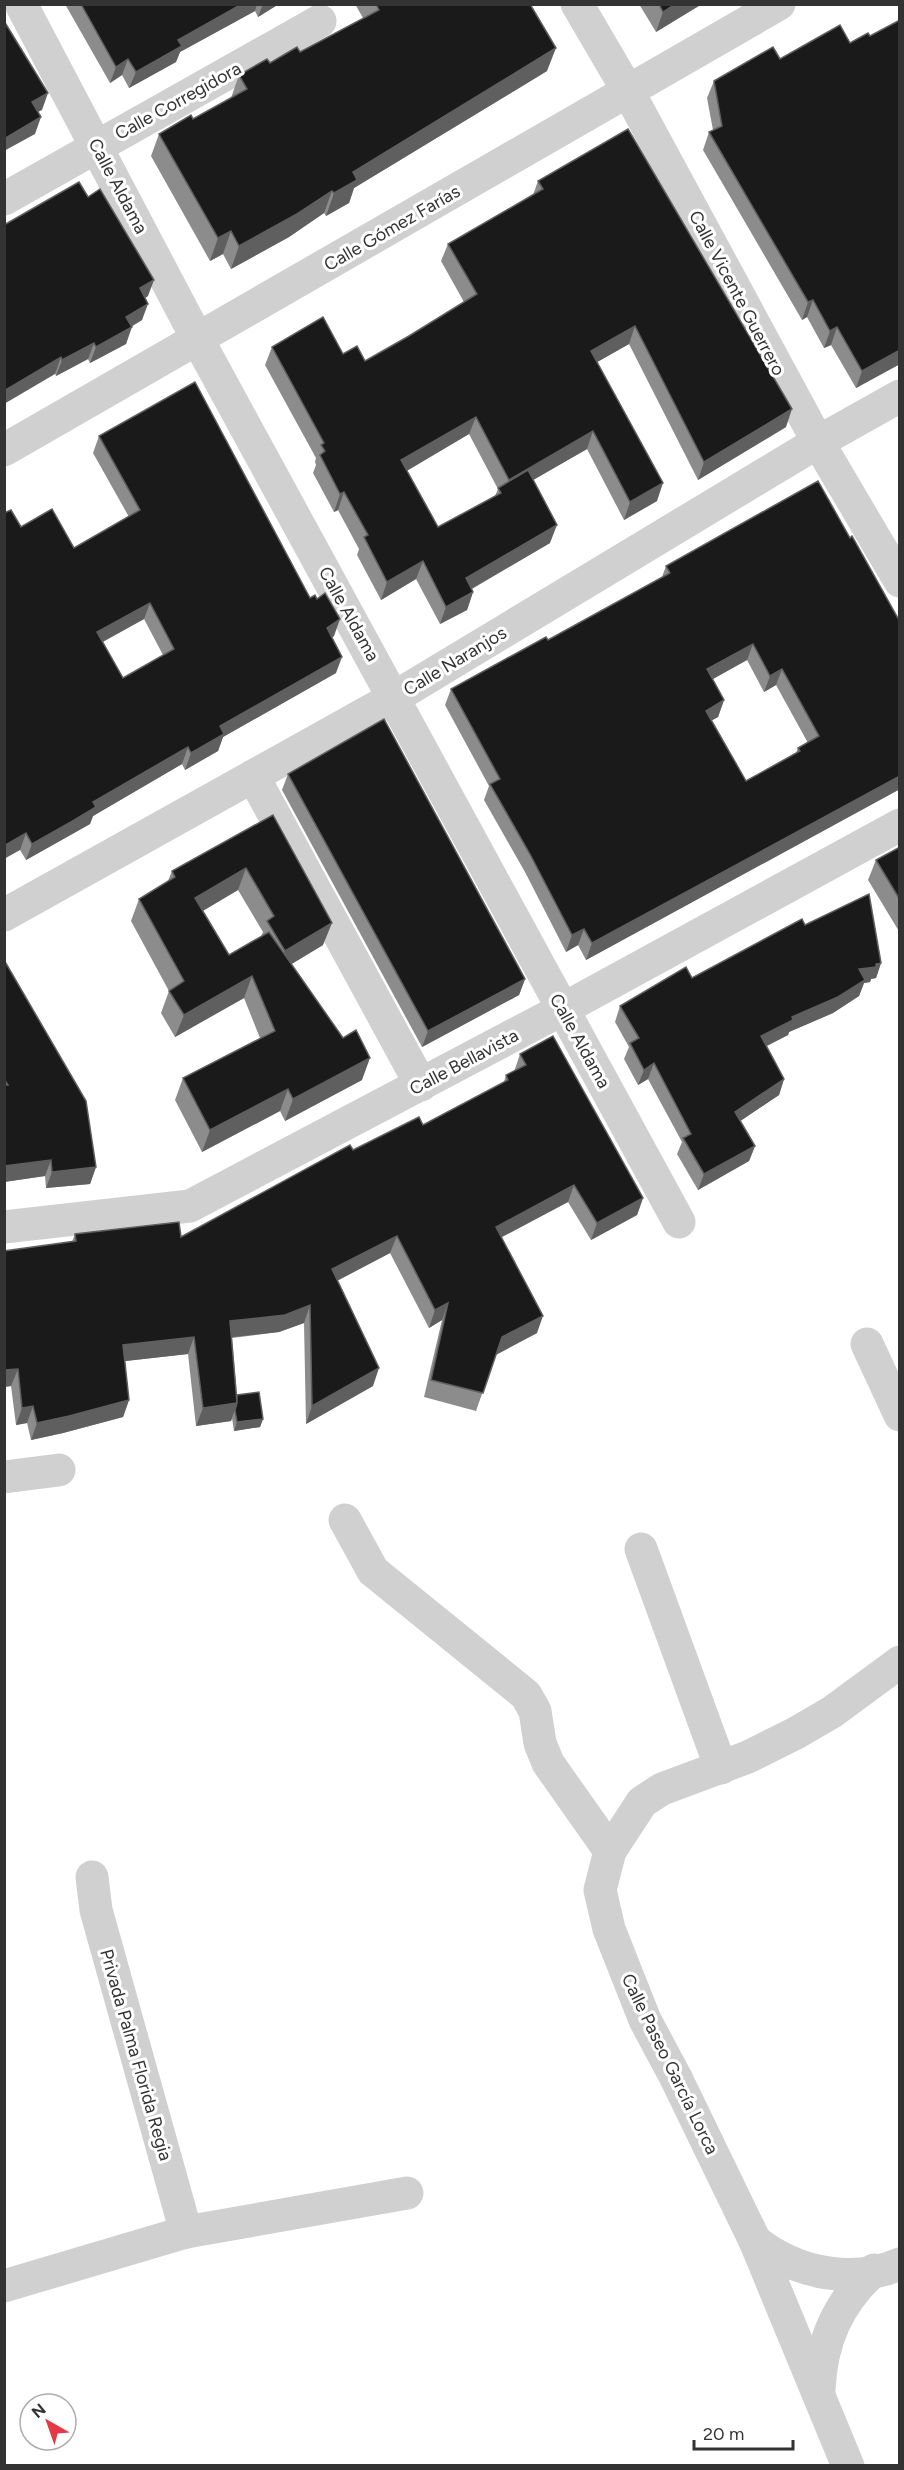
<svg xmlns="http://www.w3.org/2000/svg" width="904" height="2470" font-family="Figtree,sans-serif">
<rect width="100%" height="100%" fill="#fff"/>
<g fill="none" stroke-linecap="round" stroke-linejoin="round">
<g stroke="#d0d0d0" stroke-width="33">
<path d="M21,4L198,340L679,1222"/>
<path d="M577,4L628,91L818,442L900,581"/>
<path d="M4,199L320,21"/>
<path d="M4,450L779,4"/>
<path d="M253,776L421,1085"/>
<path d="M4,915L395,697L818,442L900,396"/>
<path d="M4,1227L190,1206L563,1009L900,825"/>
<path d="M867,1344L900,1415"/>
<path d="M4,1477L59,1470"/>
<path d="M345,1520L373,1571L526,1695L535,1711L540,1743L548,1763L610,1851"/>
<path d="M641,1549L721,1768"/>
<path d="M92,1877L96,1910L186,2232"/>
<path d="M755,2241C796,2273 850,2285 900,2264"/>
<path d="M4,2286L186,2232L407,2193"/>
<path d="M819,2390C821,2341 838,2303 874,2270"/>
<path d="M848,2466L755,2241L676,2078L645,2020L609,1929L600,1890L610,1851L642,1802L662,1789L748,1757L796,1733L832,1712L900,1662"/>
</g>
</g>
<g fill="#8c8c8c" fill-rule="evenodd">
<path d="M65,4H279L258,17L255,11L180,52L176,62L129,88L122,75L110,83Z"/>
<path d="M355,4H530L547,71L354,188L349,203L326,216L324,213L289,237L231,269L223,254L210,261L151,156L159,134L193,119L231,98L239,75L270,63L300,52L363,18Z"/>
<path d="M639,4H702L656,32Z"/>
<path d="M900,20V364L856,388L831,345L824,348L807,317L802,320L703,150L709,132L713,130L707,98L714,81L780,59L850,43L870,36Z"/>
<path d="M538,181L786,427L698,480L629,344L597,362L657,501L624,520L587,449L533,480L550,543L472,589L473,592L467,610L440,624L416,579L381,600L357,555L359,549L338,510L334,512L313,473L316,465L315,462L316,458L265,365L272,347L343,354L365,361L409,336L464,302L441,261L448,244L533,195ZM469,434L498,489L495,496L438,527L407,470Z"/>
<path d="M4,225L148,296L145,298L142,320L131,327L126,344L90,363L88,359L56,376Z"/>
<path d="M99,436L310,598L334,636L332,638L336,673L223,737L218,751L185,770L182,764L93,816L90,824L26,860L20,850L21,527L74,548L129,517L93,453ZM144,619L163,655L123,678L103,642Z"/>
<path d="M818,481L900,789L586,960L578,945L566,952L525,872L484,800L489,786L445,705L451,689L548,640L662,577L666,566ZM747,660L764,692L776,685L808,743L798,748L796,753L746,781L712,720L718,717L724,700L713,679Z"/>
<path d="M288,774L525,979L519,995L422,1047L282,790Z"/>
<path d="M273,815L323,945L291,964L362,1080L285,1121L280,1111L202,1152L175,1100L183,1078L260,1038L244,998L175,1037L161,1013L169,991L131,921L139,899L168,881L172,871ZM238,890L263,932L261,937L229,955L203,911Z"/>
<path d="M900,847V933L868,880L876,860Z"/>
<path d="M805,925L881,963L876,978L871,979L870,982L864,983L859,996L833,1013L789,1032L788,1035L766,1046L784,1079L779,1095L740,1121L755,1146L749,1161L698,1190L677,1154L682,1142L648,1079L638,1085L624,1059L629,1047L615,1022L620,1006L692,978Z"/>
<path d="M4,960L96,1167L90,1184L46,1188L45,1176L4,1182Z"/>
<path d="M520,1054L643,1198L637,1215L591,1240L568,1202L501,1237L537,1333L496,1354L476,1411L424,1397L442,1320L429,1328L390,1253L337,1281L373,1386L306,1424L304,1323L279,1332L232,1338L237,1395L263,1419L260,1427L234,1431L232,1418L231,1421L196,1426L188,1354L125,1361L129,1400L123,1417L63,1433L31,1440L27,1423L16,1425L11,1386L4,1387V1251L72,1242L75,1234L181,1237L353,1150L423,1125L504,1082L506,1075L514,1072Z"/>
</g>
<g fill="#5f5f5f">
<path d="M242,4H257L255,11L180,52L176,62L129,88L136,72L178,40Z"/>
<path d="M263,4H279L258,17Z"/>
<path d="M675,4H702L656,32L663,12Z"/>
<path d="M556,48L547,71L354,188L349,203L326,216L334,193L353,172Z"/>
<path d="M128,59L122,75L110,83L116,67Z"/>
<path d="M48,93L42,110L26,118L32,102Z"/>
<path d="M41,117L35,134L4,151V139Z"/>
<path d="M332,191L324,213L289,237L231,269L239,246Z"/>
<path d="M231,231L223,254L210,261L218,238Z"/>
<path d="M154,280L148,296L134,305L140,288Z"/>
<path d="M813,300L807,317L802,320L808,302Z"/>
<path d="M148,304L142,320L120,333L126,317Z"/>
<path d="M635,326L629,344L585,369L591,351Z"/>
<path d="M132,327L126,344L90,363L96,347Z"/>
<path d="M837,327L831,345L824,348L830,331Z"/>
<path d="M94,343L88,359L56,376L62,360Z"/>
<path d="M900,350V364L856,388L862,371Z"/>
<path d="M61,357L55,374L4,404V391Z"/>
<path d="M792,409L786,427L698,480L704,462Z"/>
<path d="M476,417L469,434L395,478L401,460Z"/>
<path d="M593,431L587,449L502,498L509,480Z"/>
<path d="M663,483L657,501L624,520L630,502Z"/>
<path d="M344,492L338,510L334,512L340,494Z"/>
<path d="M557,525L550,543L459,596L466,578Z"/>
<path d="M423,561L416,579L381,600L387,582Z"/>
<path d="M473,592L467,610L440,624L446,607Z"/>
<path d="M150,603L144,619L91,648L97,632Z"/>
<path d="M340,619L334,636L321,645L327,628Z"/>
<path d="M753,644L747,660L702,685L707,669Z"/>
<path d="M342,657L336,673L223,737L218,751L185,770L191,753L220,726Z"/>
<path d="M782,669L776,685L764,692L770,676Z"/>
<path d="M724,700L718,717L700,727L706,711Z"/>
<path d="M188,747L182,764L93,816L90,824L26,860L32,844L93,802Z"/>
<path d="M900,776V789L586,960L592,943Z"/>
<path d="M26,833L20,850L4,859V846Z"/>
<path d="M246,868L238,890L187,920L195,898Z"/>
<path d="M332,923L323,945L277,973L285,951Z"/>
<path d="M584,929L578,945L566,952L572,935Z"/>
<path d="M881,963L876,978L871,979L870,982L864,983L859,996L833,1013L789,1032L788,1035L755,1052L761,1036L792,1017L859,969Z"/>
<path d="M252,976L244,998L175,1037L184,1015Z"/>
<path d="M525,979L519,995L422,1047L428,1031Z"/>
<path d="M370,1058L362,1080L285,1121L293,1099Z"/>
<path d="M654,1063L648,1079L638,1085L644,1070Z"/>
<path d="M784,1079L779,1095L730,1128L735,1112Z"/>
<path d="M288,1089L280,1111L202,1152L210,1130Z"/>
<path d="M755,1146L749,1161L698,1190L704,1174Z"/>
<path d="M51,1160L45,1176L4,1182V1166Z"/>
<path d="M96,1167L90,1184L46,1188L52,1172Z"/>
<path d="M574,1185L568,1202L489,1244L496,1227Z"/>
<path d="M643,1198L637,1215L591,1240L597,1223Z"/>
<path d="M397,1236L390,1253L325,1287L332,1269Z"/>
<path d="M448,1303L442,1320L429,1328L435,1310Z"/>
<path d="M310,1305L304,1323L279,1332L224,1338L230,1321Z"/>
<path d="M543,1316L537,1333L496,1355L502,1337Z"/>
<path d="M194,1337L188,1354L117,1362L123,1345Z"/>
<path d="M379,1368L373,1386L306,1424L312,1406Z"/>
<path d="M18,1369L11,1386L4,1387V1370Z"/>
<path d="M129,1400L123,1417L63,1433L31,1440L37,1423Z"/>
<path d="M237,1403L231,1421L196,1426L203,1408Z"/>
<path d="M33,1406L27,1423L16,1425L22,1408Z"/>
<path d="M263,1419L260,1427L234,1431L237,1422Z"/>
</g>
<g fill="#1a1a1a" stroke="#5f5f5f" stroke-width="1.5" fill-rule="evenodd">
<path d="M81,4H242L178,40L182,46L136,72L128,59L116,67Z"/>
<path d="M376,4H530L556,48L353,172L357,180L334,193L332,191L297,214L239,246L231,231L218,238L159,134L191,115L193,119L247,89L239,75L267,59L270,63L297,47L300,52L379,10Z"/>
<path d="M659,4H675L663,12Z"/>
<path d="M900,20V350L862,371L837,327L830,331L813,300L808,302L709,132L722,126L714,81L773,47L780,59L840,25L850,43L868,33L870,36Z"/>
<path d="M4,21L48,93L32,102L41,117L4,139Z"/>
<path d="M628,129L792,409L704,462L635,326L591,351L663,483L630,502L593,431L509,480L476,417L401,460L438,527L501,493L498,488L528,470L557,525L466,578L473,592L446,607L423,561L387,582L364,537L368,535L344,492L340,494L320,455L325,451L321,445L324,443L272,347L323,317L343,354L357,346L365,361L409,336L477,294L448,244L543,189L538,181Z"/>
<path d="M79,182L88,197L100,189L154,280L140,288L148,304L126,317L132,327L96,347L94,343L62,360L61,357L4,391V225Z"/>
<path d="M195,382L310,598L315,595L317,599L325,593L340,619L327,628L342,657L220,726L224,734L191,753L188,747L93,802L96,807L71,822L32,844L26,833L4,846V513L11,510L21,527L52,509L74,548L140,510L99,436ZM150,603L174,649L123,678L97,632Z"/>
<path d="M818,481L850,538L852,536L900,622V776L592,943L584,929L572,935L531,856L490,784L500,779L451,689L546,637L548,640L670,573L666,566ZM753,644L770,676L782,669L819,736L798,748L800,751L746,781L706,711L724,700L707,669Z"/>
<path d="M384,719L525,979L428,1031L288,774Z"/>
<path d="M273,815L332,923L285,951L267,921L274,916L246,868L195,898L229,955L269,932L343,1038L356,1030L370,1058L293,1099L288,1089L210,1130L183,1078L275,1031L252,976L184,1015L169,991L184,981L139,899L175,877L172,871Z"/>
<path d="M900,847V900L876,860Z"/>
<path d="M869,894L881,963L876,964V967L859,969L865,980L838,997L792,1017L793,1020L761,1036L784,1079L735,1112L755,1146L704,1174L683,1138L691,1134L654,1063L644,1070L630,1043L639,1038L620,1006L686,967L692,978L802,919L805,925Z"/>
<path d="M4,960L86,1101L96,1167L52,1172L51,1160L4,1166V1085H8L4,1079Z"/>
<path d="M553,1036L643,1198L597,1223L574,1185L496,1227L543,1316L502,1337L483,1393L431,1380L448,1303L435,1310L397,1236L332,1269L379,1368L312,1406L310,1305L285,1315L230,1321L237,1403L203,1408L194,1337L123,1345L129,1400L69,1416L37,1423L33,1406L22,1408L18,1369L4,1370V1251L76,1241L75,1234L179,1222L181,1237L350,1145L353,1150L419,1117L423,1125L508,1080L506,1075L526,1065L520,1054Z"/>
<path d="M259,1392L263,1419L237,1422L235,1410L237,1403V1395Z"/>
</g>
<g text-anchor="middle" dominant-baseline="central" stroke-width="6" stroke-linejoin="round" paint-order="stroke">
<g font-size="18" fill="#333" stroke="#fff">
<text transform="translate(178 101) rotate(-29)">Calle Corregidora</text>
<text transform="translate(118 186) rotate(62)">Calle Aldama</text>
<text transform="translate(392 228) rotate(-30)">Calle Gómez Farías</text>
<text transform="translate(737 293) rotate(62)">Calle Vicente Guerrero</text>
<text transform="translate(349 614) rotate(61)">Calle Aldama</text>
<text transform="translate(455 661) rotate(-31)">Calle Naranjos</text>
<text transform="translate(580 1041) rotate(61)">Calle Aldama</text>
<text transform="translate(464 1062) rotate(-28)">Calle Bellavista</text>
<text transform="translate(136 2055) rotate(74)">Privada Palma Florida Regia</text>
<text transform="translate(670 2064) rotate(64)">Calle Paseo García Lorca</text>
</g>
</g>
<rect width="904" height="2470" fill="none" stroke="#333333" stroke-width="12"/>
<g transform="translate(48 2422) rotate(320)"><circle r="28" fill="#ffffff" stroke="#adadad" stroke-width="1.5"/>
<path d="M0-4.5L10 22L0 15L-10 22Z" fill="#e63946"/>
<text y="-9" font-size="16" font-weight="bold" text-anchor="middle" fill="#333333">N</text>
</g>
<path d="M694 2440v9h99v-9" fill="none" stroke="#333333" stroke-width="3"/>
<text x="703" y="2440" font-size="18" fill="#333333" stroke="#ffffff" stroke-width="4.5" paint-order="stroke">20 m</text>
</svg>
